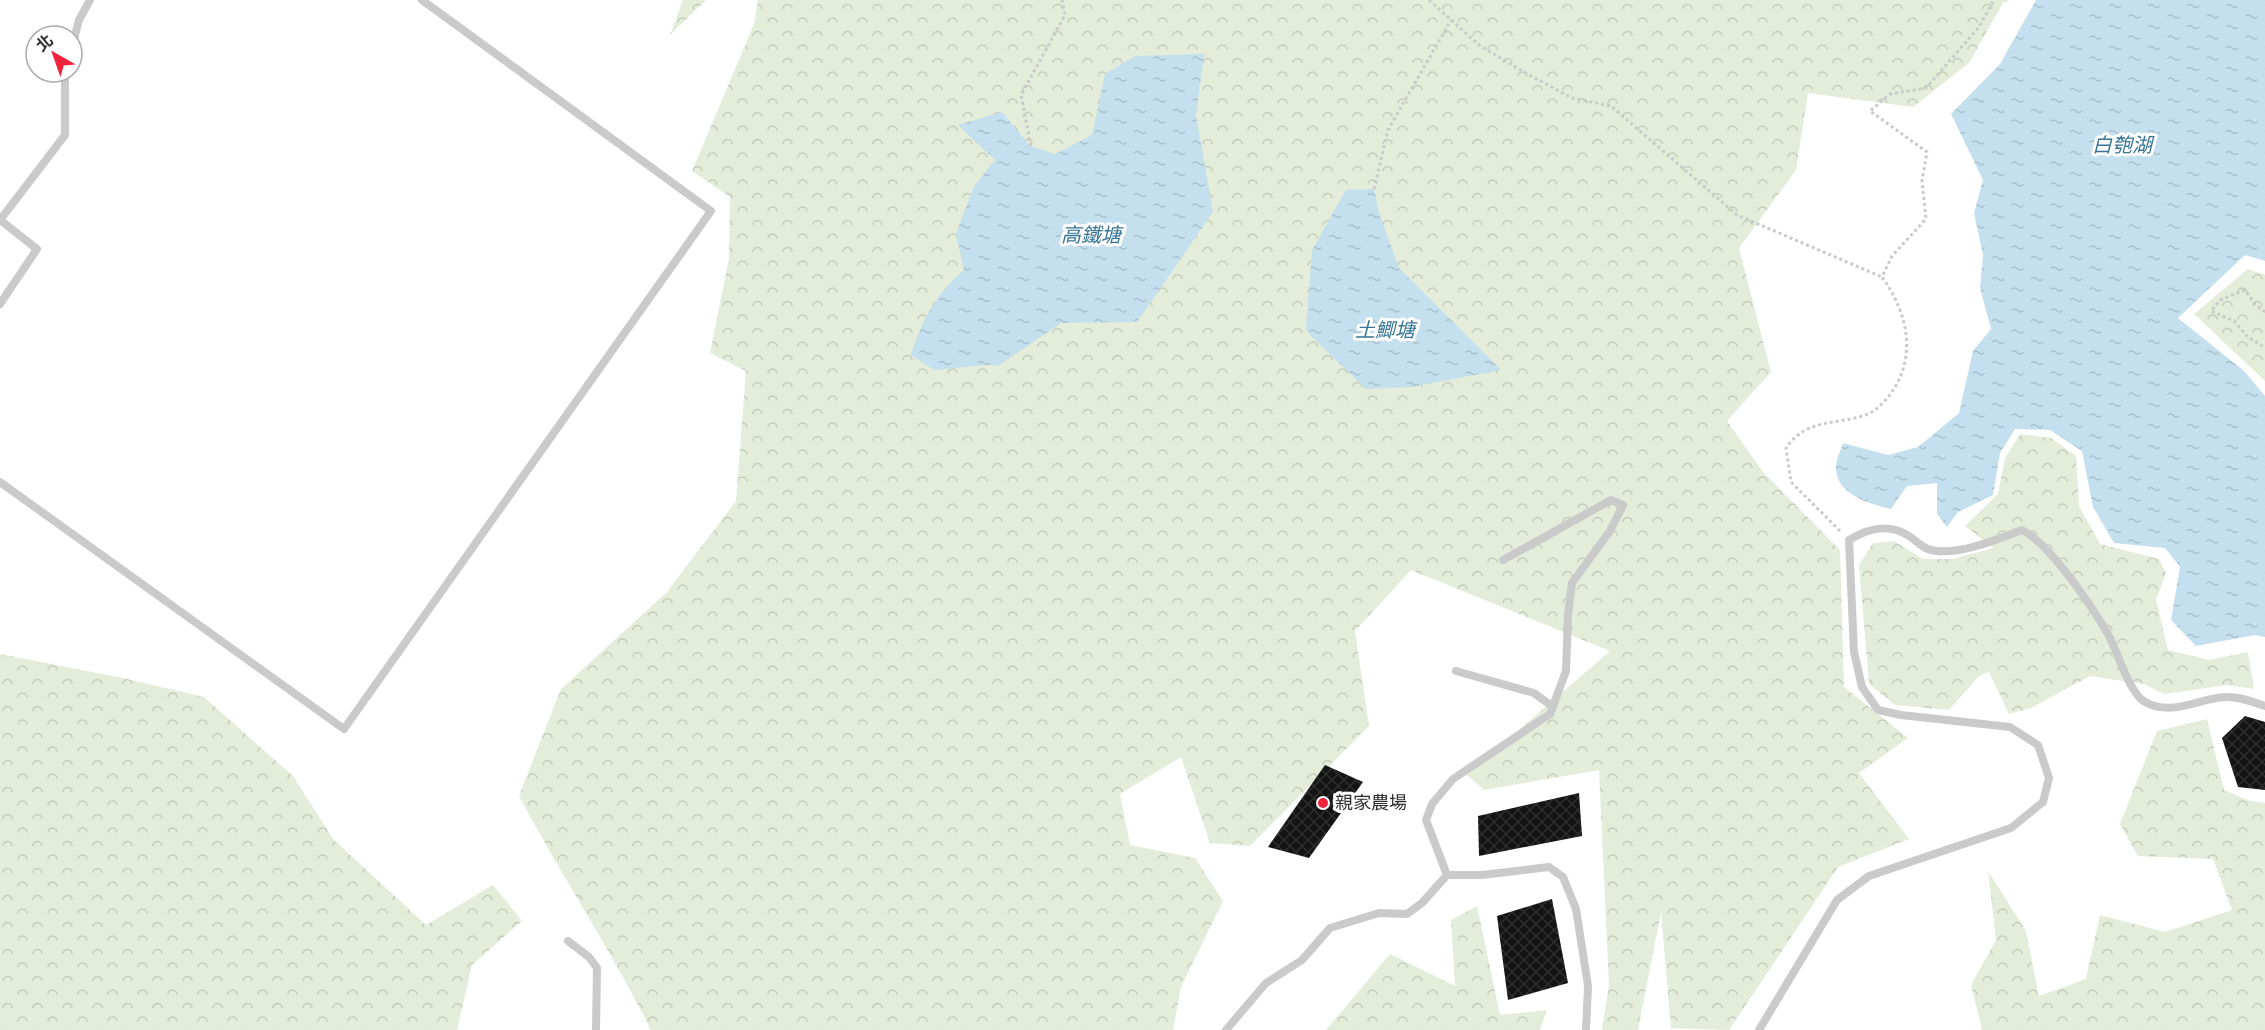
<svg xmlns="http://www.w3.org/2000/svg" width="2265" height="1030" font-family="'Fira Sans','Noto Sans TC',sans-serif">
<defs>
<pattern id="forest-crowns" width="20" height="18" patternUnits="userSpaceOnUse" patternTransform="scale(1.5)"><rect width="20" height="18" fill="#e4ecda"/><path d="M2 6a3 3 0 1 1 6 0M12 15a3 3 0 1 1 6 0" fill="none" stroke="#c4cbbb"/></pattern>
<pattern id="water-ripples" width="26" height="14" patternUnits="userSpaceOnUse" patternTransform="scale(1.5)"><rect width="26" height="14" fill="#c4dfee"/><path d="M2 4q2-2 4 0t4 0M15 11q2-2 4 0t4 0" fill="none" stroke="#a9c0cc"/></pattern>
<pattern id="building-cross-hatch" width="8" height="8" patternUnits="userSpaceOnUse" patternTransform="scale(1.5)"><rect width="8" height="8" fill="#141414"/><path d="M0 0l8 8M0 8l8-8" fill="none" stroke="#2e2e2e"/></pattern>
</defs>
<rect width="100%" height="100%" fill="#fff"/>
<g fill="url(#forest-crowns)">
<path d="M683,0H706L670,35Z"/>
<path d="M758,0H2010L2003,3L1969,63L1913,107L1808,93L1796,170L1739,248L1771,372L1727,421L1763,472L1840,550L1844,687L1908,738L1859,773L1909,839L1838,867L1729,1030L1671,1028L1661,912L1638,1030H1602L1609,985L1599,770L1484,790L1467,775L1610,651L1411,570L1355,631L1369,726L1250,846L1210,843L1181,757L1120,794L1130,845L1195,858L1223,901L1181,987L1173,1030H651C611,950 561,875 519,796L561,689L667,592L736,501L746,371L710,353L729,259L730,197L692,171L754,24Z"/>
<path d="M2248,269L2265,275V381L2194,314Z"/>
<path d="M2020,434L2051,438L2076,456L2079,506L2100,544L2159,559L2166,574L2156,599L2168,650L2209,660L2248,652L2254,689L2227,685L2164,694L2144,684L2090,676L2031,708L2009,714L1989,672L1979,676L1949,710L1895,705L1869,684L1859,565L1873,543L1894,541L1923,559H1952L1994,548L1965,526L1998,494L2005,458Z"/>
<path d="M0,654L123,678L204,697L293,776L333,839L426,925L493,885L522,921L472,965L457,1030H0Z"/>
<path d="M2207,719L2224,790L2250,801L2265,803V1030H1982L1971,985L1996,940L1988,871L2026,931L2039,996L2086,979L2100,915L2165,932L2232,910L2213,859L2138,856L2120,824L2157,731Z"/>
<path d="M1477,906L1500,1015L1547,1010L1540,1030H1326L1390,954L1455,986L1451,920Z"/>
</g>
<g fill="url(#water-ripples)">
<path d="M2036,0H2265V261L2245,255L2178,318L2244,371L2265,396V637L2255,635L2196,646L2171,620L2180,567L2165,548L2114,543L2093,507L2082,451L2050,430L2015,429L2000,453L1993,495L1958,512L1947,527L1937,514V483L1907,486L1891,509C1870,504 1834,494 1836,466C1836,459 1841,450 1843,443L1888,455L1918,447L1959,413L1973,351L1991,329L1980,288L1983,255L1974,213L1983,180L1951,114L2000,64Z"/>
<path d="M1204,54L1196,115L1213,212L1137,322L1061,323L998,366L987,365L934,370L911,355C922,320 936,294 964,270L956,234L974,186L995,160L958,125L1002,112L1030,146L1055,154L1092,135L1105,74L1135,56Z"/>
<path d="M1374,189L1379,213L1399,268L1501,370L1411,387L1366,389L1309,334L1306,329L1312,250L1346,190Z"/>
</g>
<g fill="url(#building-cross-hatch)">
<path d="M2245,716L2265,722V790L2238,787L2222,738Z"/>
<path d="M1325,765L1363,782L1309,858L1268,847Z"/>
<path d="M1579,793L1582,836L1479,856L1478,816Z"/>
<path d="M1552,899L1568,983L1508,1000L1497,916Z"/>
</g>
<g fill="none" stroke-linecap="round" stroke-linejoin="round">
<g stroke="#cacaca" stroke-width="3" stroke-dasharray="3 3" stroke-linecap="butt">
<path d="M1429,0L1479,45L1522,71L1572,98L1611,106L1737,215L1882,277"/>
<path d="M1031,146L1021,95L1065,15L1062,0"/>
<path d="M1374,189L1388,130L1451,20"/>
<path d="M2265,312L2255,304L2245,290L2220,300L2211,311L2234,321L2247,336L2265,348"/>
<path d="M1840,531L1791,482L1786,448C1807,417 1837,426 1868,414C1877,410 1883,403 1889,396C1918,358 1908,313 1882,277L1892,256L1926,219L1922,181L1927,152L1870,111L1890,94L1926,88L1979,27L1994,0"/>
</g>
<g stroke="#cacaca" stroke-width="8">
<path d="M72,47L79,20L90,0"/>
<path d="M0,304L37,249L0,220L65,135V72"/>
<path d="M0,482L344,729L711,211L422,0"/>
<path d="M1456,671L1534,693L1553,707"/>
<path d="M1447,875H1482L1549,867L1563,877L1576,909L1588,986L1586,1030"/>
<path d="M568,941L589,957L597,968L596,1030"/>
<path d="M1226,1030L1266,983L1302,960L1330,928L1379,913L1407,914L1422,903L1447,875L1426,820L1432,804L1453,779L1550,714L1566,671L1568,615L1572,583L1610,531L1623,505L1611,500L1503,560"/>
<path d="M1759,1030L1837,900L1869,876L2011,828L2043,802L2049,778L2038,745L2010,727L1901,715L1878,710L1862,687L1854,652L1849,540C1869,528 1889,523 1909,536C1915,540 1922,547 1928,549C1953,558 1999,539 2022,530C2050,544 2091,605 2108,634C2117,650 2129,693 2145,702C2172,717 2199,698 2225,697C2239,696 2252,702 2265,706"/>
</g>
</g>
<circle fill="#f2223b" stroke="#fff" stroke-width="2" cx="1323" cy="803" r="6"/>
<g text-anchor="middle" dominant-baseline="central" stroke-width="6" stroke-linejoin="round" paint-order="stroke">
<g font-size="18" fill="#2d2d2d" stroke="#fff" text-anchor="start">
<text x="1335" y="803">親家農場</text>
</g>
<g font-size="20" font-style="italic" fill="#367595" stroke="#fff">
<text x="2122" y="145">白匏湖</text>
<text x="1091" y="235">高鐵塘</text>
<text x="1385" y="330">土鯽塘</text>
</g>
</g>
<g transform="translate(54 54) rotate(320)"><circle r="28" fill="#ffffff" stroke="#ababab" stroke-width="1.5"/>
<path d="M0-4.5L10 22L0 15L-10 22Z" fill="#f2223b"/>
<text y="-9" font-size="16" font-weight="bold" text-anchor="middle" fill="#2d2d2d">北</text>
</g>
</svg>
